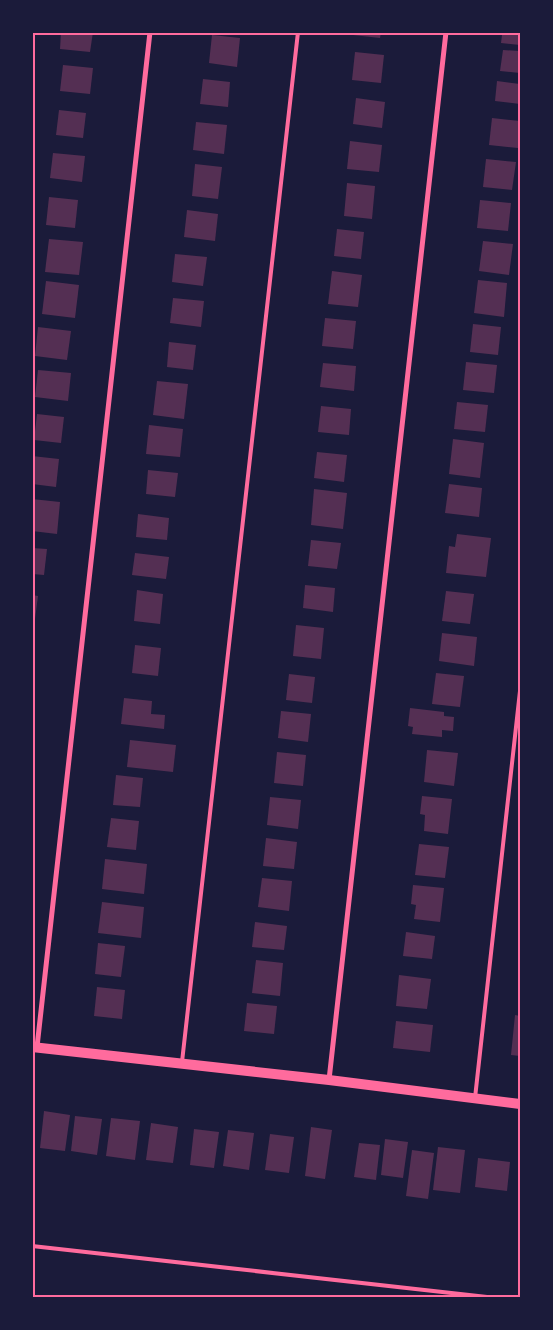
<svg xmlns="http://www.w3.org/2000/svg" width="553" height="1330" font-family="'Work Sans',sans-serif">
<rect width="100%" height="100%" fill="#1b1b3a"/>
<g fill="#542f53">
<polygon points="61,32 93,32 90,52 60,49"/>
<polygon points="353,32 381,32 380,38 353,35"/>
<polygon points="497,32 520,32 520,45 501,43 502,35 497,35"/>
<polygon points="212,35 240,38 237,67 209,63"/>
<polygon points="503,50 520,51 520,73 500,71"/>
<polygon points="355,52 384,55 381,83 352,80"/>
<polygon points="63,65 93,68 90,94 60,91"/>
<polygon points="203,79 230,82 228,107 200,104"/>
<polygon points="497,81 520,84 520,104 495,101"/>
<polygon points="356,98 385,102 382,128 353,124"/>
<polygon points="59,110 86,113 83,138 56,135"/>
<polygon points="492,118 520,121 518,148 489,145"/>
<polygon points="196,122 227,125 224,154 193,150"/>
<polygon points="350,141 382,145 379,172 347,169"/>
<polygon points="53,153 85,156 82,182 50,178"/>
<polygon points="486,159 516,162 512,190 483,187"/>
<polygon points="195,164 222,167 218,199 192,196"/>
<polygon points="347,183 375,186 372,219 344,216"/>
<polygon points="49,197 78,200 75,228 46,225"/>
<polygon points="480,200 511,203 508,231 477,228"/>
<polygon points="187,210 218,214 215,241 184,237"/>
<polygon points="337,229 364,232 361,259 334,256"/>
<polygon points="49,239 83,242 79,275 45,272"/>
<polygon points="483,241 513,244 509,275 479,271"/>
<polygon points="175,254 207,257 203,286 172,282"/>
<polygon points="332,271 362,275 358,307 328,304"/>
<polygon points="478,280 507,283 504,317 474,313"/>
<polygon points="46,281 79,285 75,318 42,314"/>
<polygon points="173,298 204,301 201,327 170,323"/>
<polygon points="325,318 356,321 353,349 322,346"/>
<polygon points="473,324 501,327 498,355 470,352"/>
<polygon points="38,327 71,331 67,360 35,356"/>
<polygon points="169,342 196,345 193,370 167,367"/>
<polygon points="466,362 497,365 494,393 463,390"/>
<polygon points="323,363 356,366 354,391 320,387"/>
<polygon points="38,370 71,373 68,401 35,397"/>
<polygon points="157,381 188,384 184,419 153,415"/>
<polygon points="457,402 488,405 485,432 454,429"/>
<polygon points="321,406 351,409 349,435 318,432"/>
<polygon points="37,414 64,417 61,443 34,440"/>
<polygon points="149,425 183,429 180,457 146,454"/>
<polygon points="453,439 484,443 480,478 449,474"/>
<polygon points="317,452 347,455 344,482 314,478"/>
<polygon points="32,456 59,459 56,487 32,484"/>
<polygon points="148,470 178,473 175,497 146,494"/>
<polygon points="449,484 482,488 479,517 445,513"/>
<polygon points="314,489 347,493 343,529 311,525"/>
<polygon points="32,499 60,502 57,534 32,531"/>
<polygon points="138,514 169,518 167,540 136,537"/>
<polygon points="457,534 491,538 486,577 446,573 449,546 455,547"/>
<polygon points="311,540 341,543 337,569 308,566"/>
<polygon points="32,548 47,549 44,575 32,574"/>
<polygon points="135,553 169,557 166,579 132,575"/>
<polygon points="305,585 335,588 333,612 303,608"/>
<polygon points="137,590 163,594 160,624 134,621"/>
<polygon points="446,591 474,594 470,624 442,621"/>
<polygon points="32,595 38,596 35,619 32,619"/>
<polygon points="296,625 324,628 321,659 293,656"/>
<polygon points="442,633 477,637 474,666 439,661"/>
<polygon points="135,645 161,648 158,676 132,673"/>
<polygon points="436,673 464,676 460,707 432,704"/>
<polygon points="289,674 315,677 312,703 286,700"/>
<polygon points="124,698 152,701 151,714 165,715 164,729 121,724"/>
<polygon points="410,708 444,712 444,716 454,717 453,731 442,730 442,737 412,734 413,727 408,726"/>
<polygon points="281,711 311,714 308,742 278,738"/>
<polygon points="130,740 176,745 173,772 127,767"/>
<polygon points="427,750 458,753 454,786 424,782"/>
<polygon points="277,752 306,755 303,786 274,783"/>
<polygon points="116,775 143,778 140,807 113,805"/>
<polygon points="422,796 452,799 448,834 424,831 425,815 420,814"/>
<polygon points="270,797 301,800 298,829 267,825"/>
<polygon points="111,818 139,821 136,850 107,847"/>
<polygon points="266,838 297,842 294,869 263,866"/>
<polygon points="419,844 449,847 445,878 415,875"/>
<polygon points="105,859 147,864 144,894 102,889"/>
<polygon points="262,878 292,881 289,911 258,907"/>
<polygon points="413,885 444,888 440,922 414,919 416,905 411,904"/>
<polygon points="102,902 144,907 141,938 98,933"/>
<polygon points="255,922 287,926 284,950 252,947"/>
<polygon points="406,932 435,936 432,959 403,956"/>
<polygon points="98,943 125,946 121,977 95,974"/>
<polygon points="256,960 283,963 280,996 252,993"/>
<polygon points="399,975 431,979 427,1009 396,1006"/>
<polygon points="97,987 125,990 122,1019 94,1016"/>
<polygon points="247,1003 277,1006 274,1034 244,1031"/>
<polygon points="515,1015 520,1016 520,1056 511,1055"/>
<polygon points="396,1021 433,1025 430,1052 393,1048"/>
<polygon points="44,1111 70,1115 65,1151 40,1148"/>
<polygon points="75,1116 102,1119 97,1155 71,1151"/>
<polygon points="111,1118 140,1121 135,1160 106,1156"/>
<polygon points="151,1123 178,1127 173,1163 146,1160"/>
<polygon points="311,1127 332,1130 325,1179 305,1176"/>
<polygon points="194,1129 219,1132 214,1168 190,1165"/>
<polygon points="228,1130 254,1133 249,1170 223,1166"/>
<polygon points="270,1134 294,1137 289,1173 265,1170"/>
<polygon points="385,1139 408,1142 403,1178 381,1175"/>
<polygon points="359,1143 380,1145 376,1180 354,1177"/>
<polygon points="438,1147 465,1150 460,1193 433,1190"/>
<polygon points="412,1150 434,1153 428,1199 406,1196"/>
<polygon points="478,1158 510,1162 507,1191 475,1187"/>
</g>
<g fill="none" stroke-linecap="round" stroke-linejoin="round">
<g stroke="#ff6b9d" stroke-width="4">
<polyline points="182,1062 298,32"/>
<polyline points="475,1098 520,691"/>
<polyline points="32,1246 496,1298"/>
</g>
<g stroke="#ff6b9d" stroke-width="5">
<polyline points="37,1047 150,32"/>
<polyline points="329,1080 446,32"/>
</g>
<polyline stroke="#ff6b9d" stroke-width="10" points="32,1047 329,1080 520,1104"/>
</g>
<rect width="553" height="1330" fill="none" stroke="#1b1b3a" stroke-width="68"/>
<rect x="34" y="34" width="485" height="1262" fill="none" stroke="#ff6b9d" stroke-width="2"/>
</svg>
